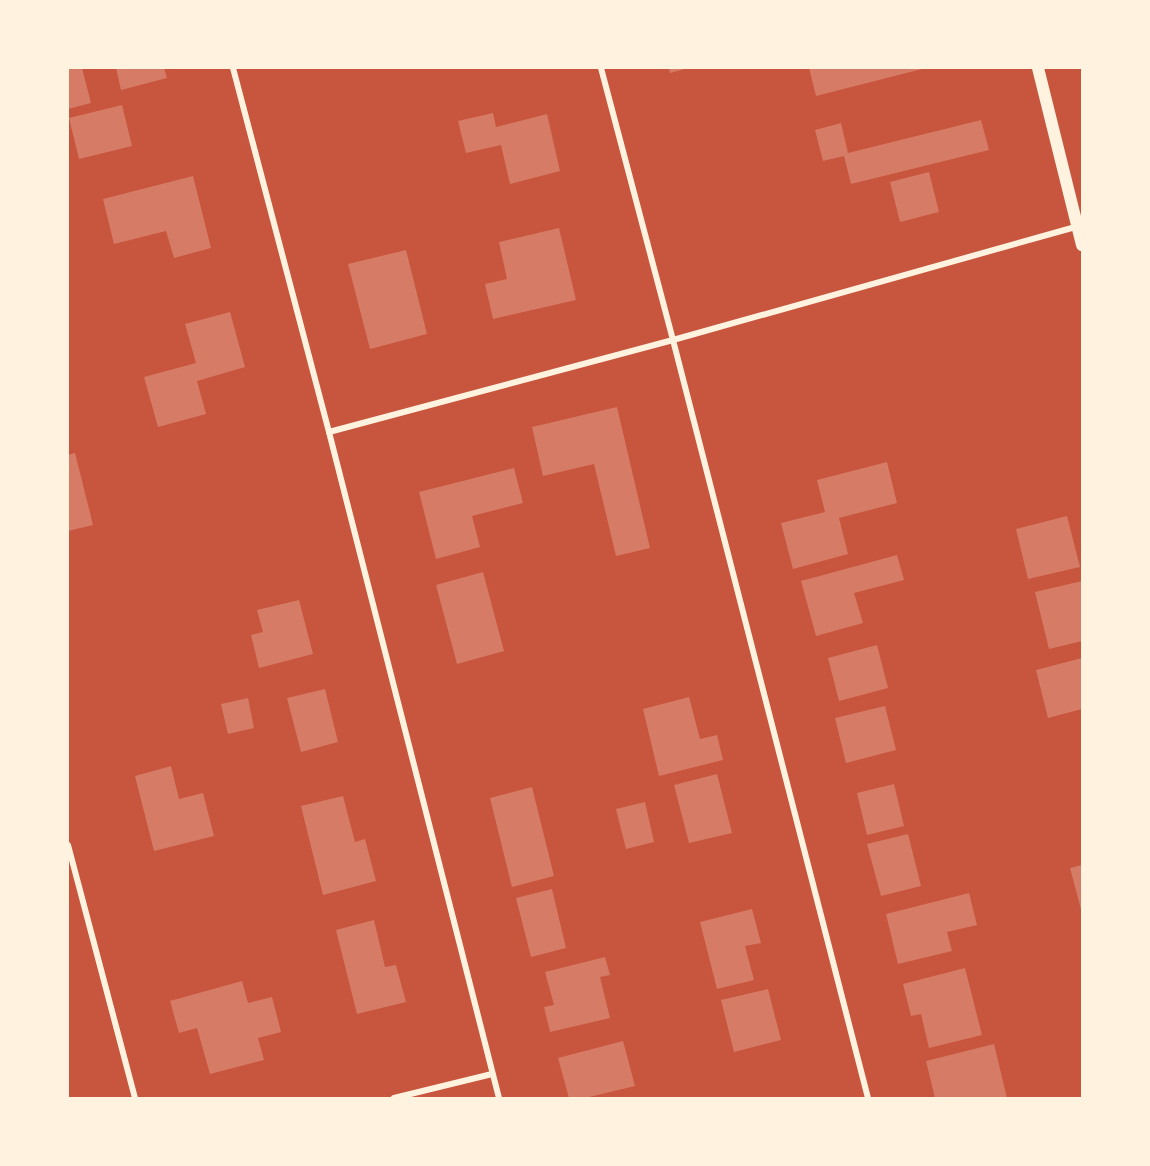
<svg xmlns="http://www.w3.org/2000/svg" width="1150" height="1166" font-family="'Roboto Serif',serif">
<rect width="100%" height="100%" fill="#c8553d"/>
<g fill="#d67c66">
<polygon points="68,68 82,68 91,103 68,109"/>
<polygon points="116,68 164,68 167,78 121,90"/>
<polygon points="669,68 688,68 670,73"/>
<polygon points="809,68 926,68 816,96"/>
<polygon points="122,105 132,146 79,159 69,118"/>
<polygon points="493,113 496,127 547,114 560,171 510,184 501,145 466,153 458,121"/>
<polygon points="981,120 989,150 851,184 844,156 823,161 815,130 841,123 848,153"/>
<polygon points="929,172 939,212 900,222 890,182"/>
<polygon points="193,176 211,248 174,258 166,231 114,244 103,199"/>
<polygon points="559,228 576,300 493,319 485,284 507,279 499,242"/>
<polygon points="406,250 427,334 370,349 348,264"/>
<polygon points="230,312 245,367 197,381 206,414 158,427 144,377 196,363 185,324"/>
<polygon points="617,407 650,548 616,556 594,464 543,476 532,427"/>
<polygon points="75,453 93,525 68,531 68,455"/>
<polygon points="887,462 897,503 839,518 848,554 793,569 781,523 825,512 817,480"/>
<polygon points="514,468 523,503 472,516 480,547 436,559 419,492"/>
<polygon points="1067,516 1080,567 1028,579 1016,529"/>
<polygon points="897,555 904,580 854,593 863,623 816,636 801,581"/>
<polygon points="483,572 504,651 457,664 436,585"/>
<polygon points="1082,581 1082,641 1049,649 1035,592"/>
<polygon points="299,600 313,654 259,668 251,635 263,632 257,610"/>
<polygon points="877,645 888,688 839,701 828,658"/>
<polygon points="1082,658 1082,709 1048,718 1036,670"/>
<polygon points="325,689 338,742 301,752 287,698"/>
<polygon points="689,697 700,739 717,735 723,760 659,776 643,709"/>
<polygon points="248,698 254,728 228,734 221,704"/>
<polygon points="885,706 896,750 846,763 835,718"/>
<polygon points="171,766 179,799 203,793 214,836 154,851 135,776"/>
<polygon points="717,774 732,833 689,843 674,785"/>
<polygon points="894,784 904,826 867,835 857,793"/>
<polygon points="532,787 554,876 512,887 490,798"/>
<polygon points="343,796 355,842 365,839 376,881 323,895 301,806"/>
<polygon points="645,802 654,842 626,849 616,809"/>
<polygon points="908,834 921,886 881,896 867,844"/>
<polygon points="1082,865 1082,913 1070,868"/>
<polygon points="552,889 566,948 531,957 516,898"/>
<polygon points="969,893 977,925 947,932 952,951 898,964 886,914"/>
<polygon points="752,909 761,943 745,946 754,980 717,989 700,922"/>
<polygon points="374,920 385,967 396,965 406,1002 357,1014 336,930"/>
<polygon points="605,957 610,975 600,977 610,1018 550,1032 544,1007 554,1005 545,972"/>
<polygon points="965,968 982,1035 929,1048 921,1014 911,1016 903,984"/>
<polygon points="242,981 248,1003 272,997 281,1032 258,1038 264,1060 210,1074 197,1028 179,1033 170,1001"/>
<polygon points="768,989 781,1040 734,1052 721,1000"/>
<polygon points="623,1041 635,1086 585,1098 569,1098 558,1058"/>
<polygon points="994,1044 1007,1098 935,1098 926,1061"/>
</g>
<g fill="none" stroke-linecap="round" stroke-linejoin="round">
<g stroke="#fff3e0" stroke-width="6">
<polyline points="233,68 329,432 499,1098"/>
<polyline points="601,68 673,340 868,1098"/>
<polyline points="329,432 673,340 1079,226"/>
<polyline points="68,845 135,1098"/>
<polyline points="394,1098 492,1074"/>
</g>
<polyline stroke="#fff3e0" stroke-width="12" points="1038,68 1082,245"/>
</g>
<rect width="1150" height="1166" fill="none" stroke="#fff3e0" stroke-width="138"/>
</svg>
